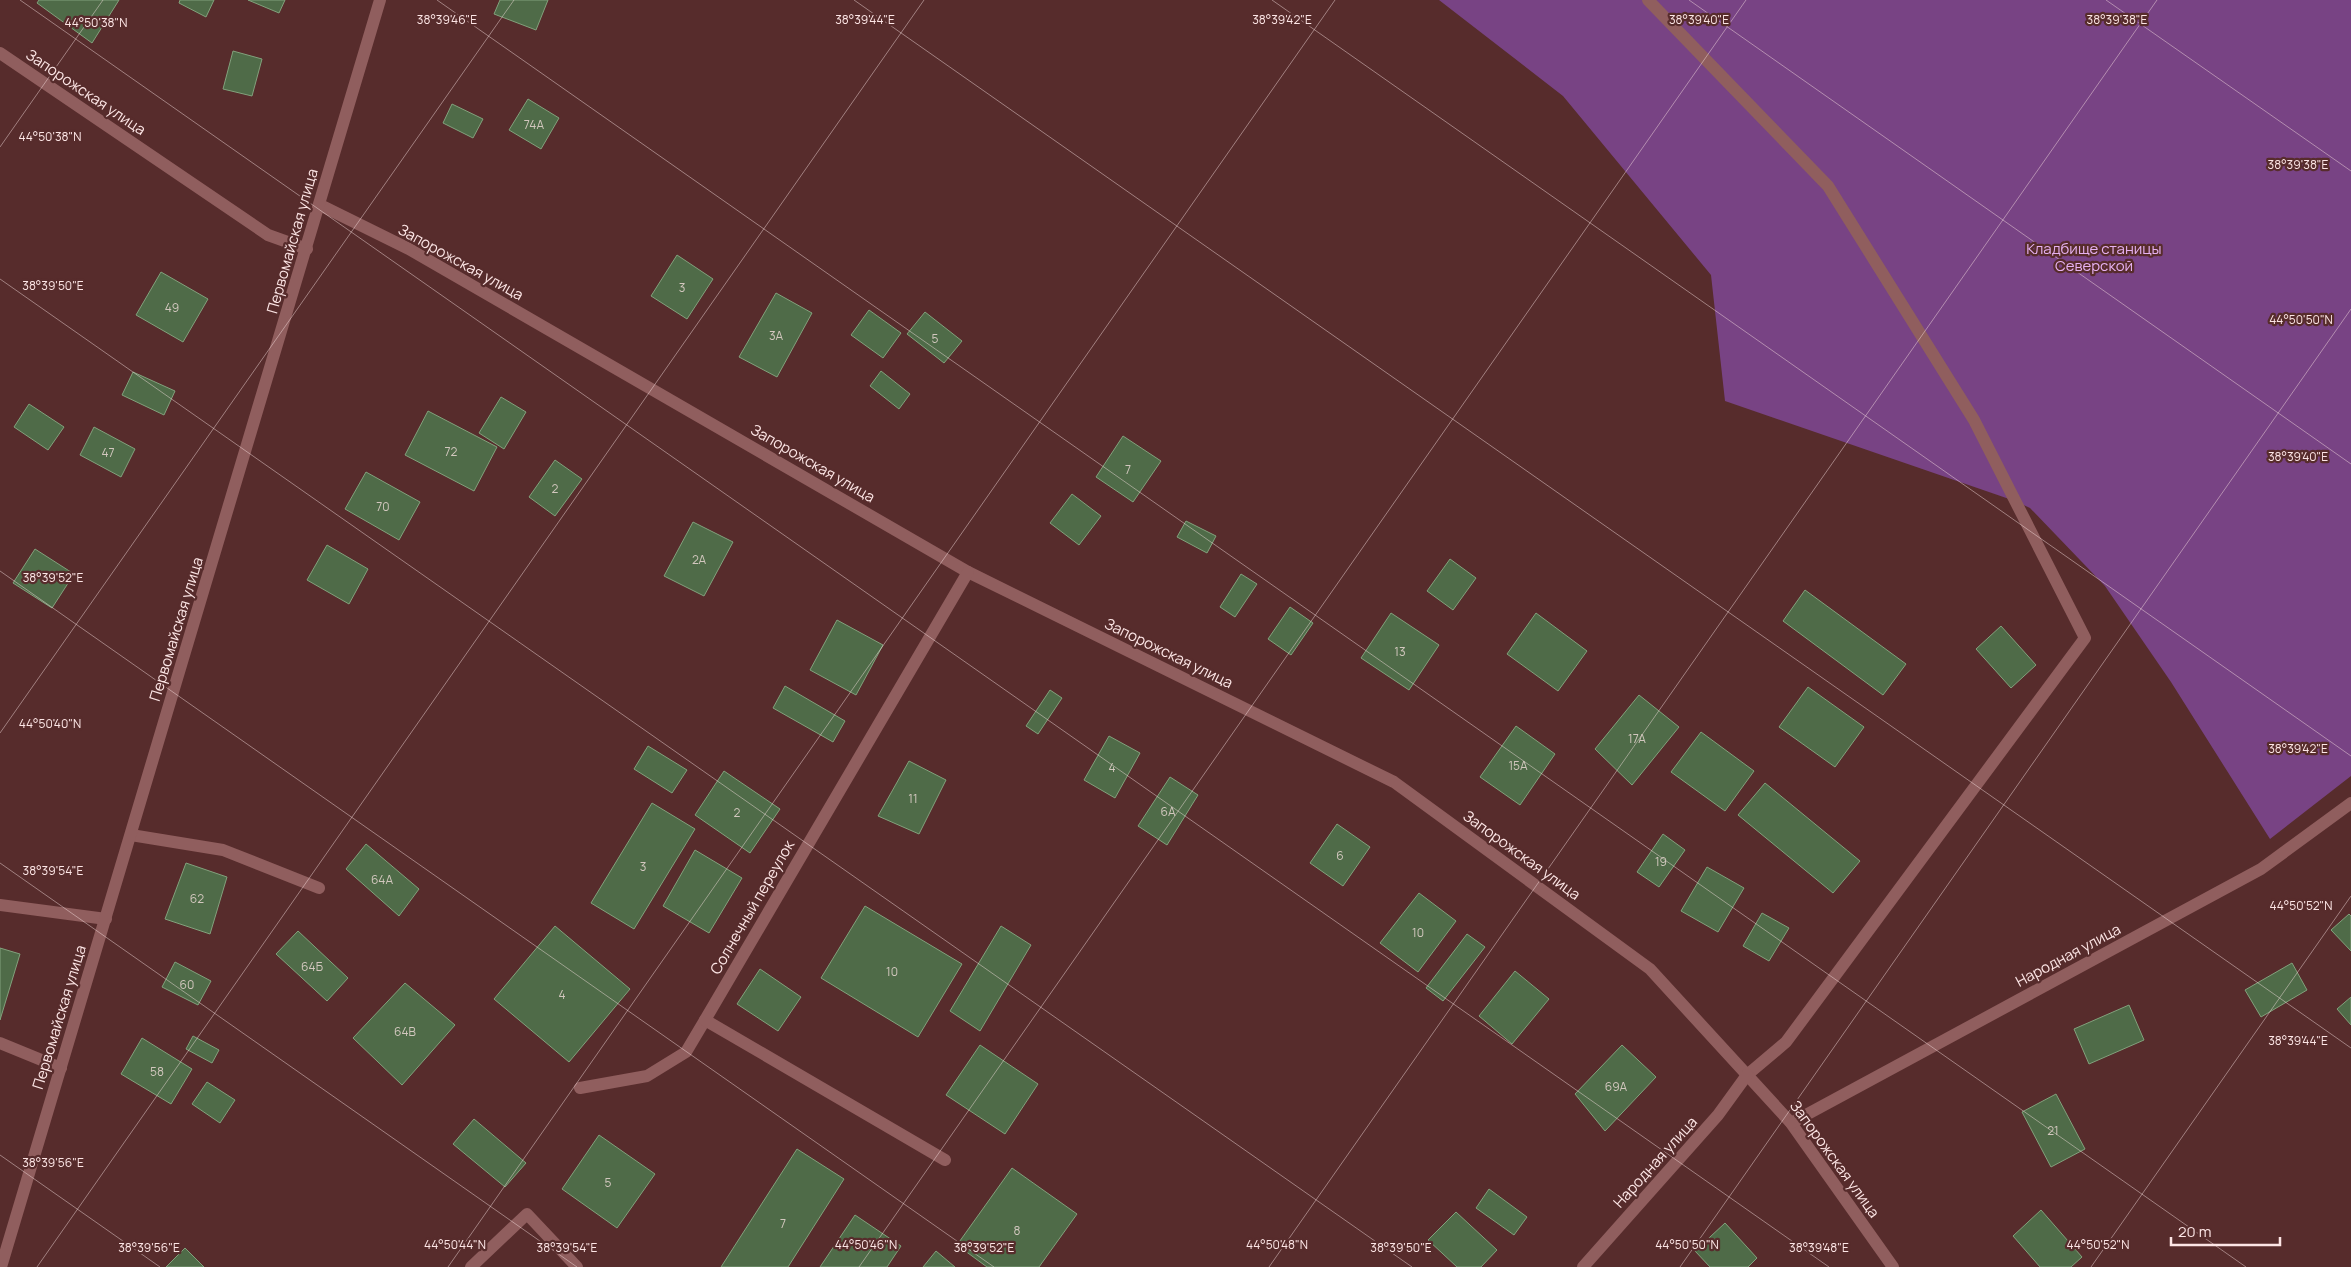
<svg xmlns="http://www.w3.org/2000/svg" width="2351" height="1267" font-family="Manrope,sans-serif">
<rect width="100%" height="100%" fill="#572c2c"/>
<polygon fill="#784384" points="1439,0 2351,0 2351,776 2270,839 2171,682 2105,586 2030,508 2015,501 1725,401 1711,275 1563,96"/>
<g fill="#4f6b48" stroke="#82a17c">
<polygon points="39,0 119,0 92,43 37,3"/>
<polygon points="180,0 214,0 206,17 179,3"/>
<polygon points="248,0 285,0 279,13"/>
<polygon points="500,0 548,0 536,30 494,14"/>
<polygon points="233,51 262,59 252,96 223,89"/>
<polygon points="528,99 559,118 541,149 509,130"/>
<polygon points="452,104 483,119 473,138 443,123"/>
<polygon points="677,255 713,279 687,319 651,296"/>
<polygon points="161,272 208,299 183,342 136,315"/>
<polygon points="776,293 812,313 777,377 739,357"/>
<polygon points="869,310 901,333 883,358 851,335"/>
<polygon points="925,312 962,341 944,363 907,334"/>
<polygon points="881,371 910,394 899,409 870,386"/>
<polygon points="133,372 175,391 164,415 122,395"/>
<polygon points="501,397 526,412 504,449 479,433"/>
<polygon points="29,404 64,427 48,450 14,427"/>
<polygon points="428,411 497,447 474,491 405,455"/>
<polygon points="94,427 135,449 121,477 80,455"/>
<polygon points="1123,436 1161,461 1133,502 1096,477"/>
<polygon points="555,460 582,479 555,516 529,497"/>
<polygon points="366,472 420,502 399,540 345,509"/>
<polygon points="1072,494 1101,516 1079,545 1050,523"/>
<polygon points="1186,521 1216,536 1207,553 1177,537"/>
<polygon points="693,522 733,542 704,596 664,576"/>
<polygon points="327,545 368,569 349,604 307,580"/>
<polygon points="35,549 74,574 52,608 13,583"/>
<polygon points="1450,559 1476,578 1453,610 1427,591"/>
<polygon points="1241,574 1257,584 1235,617 1220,607"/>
<polygon points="1805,590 1906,664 1883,695 1783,621"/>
<polygon points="1290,607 1313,623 1291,655 1268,639"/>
<polygon points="1391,613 1439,645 1409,690 1361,658"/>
<polygon points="1536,613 1587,651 1558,691 1507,654"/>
<polygon points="837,620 883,645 856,695 810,670"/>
<polygon points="2001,626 2036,665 2011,688 1976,649"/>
<polygon points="785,686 845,721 833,742 773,708"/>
<polygon points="1808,687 1864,727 1835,767 1779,727"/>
<polygon points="1050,690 1062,698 1038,734 1026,726"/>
<polygon points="1639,695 1679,727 1632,785 1595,749"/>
<polygon points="1516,726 1555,754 1520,805 1480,777"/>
<polygon points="1701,732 1754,771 1725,811 1671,772"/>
<polygon points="1109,736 1140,753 1115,798 1084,780"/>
<polygon points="648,746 687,770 672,793 634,769"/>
<polygon points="909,761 946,780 919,834 878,816"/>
<polygon points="724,771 780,809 750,853 695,815"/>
<polygon points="1170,777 1198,795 1167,845 1138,826"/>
<polygon points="1765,783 1860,861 1833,893 1738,815"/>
<polygon points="652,803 695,829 634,929 591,903"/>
<polygon points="1337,824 1370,847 1343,886 1310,863"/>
<polygon points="1663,834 1685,850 1659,887 1637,872"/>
<polygon points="366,844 419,889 399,916 346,869"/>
<polygon points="695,850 742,878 709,933 663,906"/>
<polygon points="186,863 227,877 210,934 165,919"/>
<polygon points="1707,867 1744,888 1718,932 1681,911"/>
<polygon points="1419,893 1456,921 1418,972 1380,943"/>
<polygon points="865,906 962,964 918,1037 821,978"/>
<polygon points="1762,913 1789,928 1769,961 1743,946"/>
<polygon points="2349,914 2351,916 2351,951 2331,930"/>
<polygon points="555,926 630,989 569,1062 494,999"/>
<polygon points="1001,926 1031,945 980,1031 950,1011"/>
<polygon points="298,931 348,978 327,1001 276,954"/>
<polygon points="1467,934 1485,947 1443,1001 1426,988"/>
<polygon points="0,948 20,954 0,1020"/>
<polygon points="175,962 211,981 198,1005 162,987"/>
<polygon points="2292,963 2307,990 2261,1017 2245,990"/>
<polygon points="760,969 801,997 778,1031 737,1004"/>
<polygon points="1515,971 1549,999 1512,1044 1479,1016"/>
<polygon points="405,983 455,1025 402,1085 353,1038"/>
<polygon points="2351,997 2351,1025 2337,1009"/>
<polygon points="2129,1005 2144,1040 2089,1064 2074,1029"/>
<polygon points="193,1036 219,1050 212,1063 186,1049"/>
<polygon points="142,1038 192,1069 171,1104 121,1074"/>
<polygon points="980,1045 1038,1084 1005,1134 946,1095"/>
<polygon points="1622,1045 1656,1077 1605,1131 1575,1094"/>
<polygon points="207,1082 235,1100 220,1123 192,1104"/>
<polygon points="2056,1094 2085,1149 2051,1167 2022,1112"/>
<polygon points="474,1119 526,1163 505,1187 453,1144"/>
<polygon points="599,1135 655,1174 617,1228 562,1189"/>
<polygon points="797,1149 844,1179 788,1267 721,1267"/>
<polygon points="1012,1168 1077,1214 1039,1267 987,1267 957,1245"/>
<polygon points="1489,1189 1527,1217 1514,1235 1476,1208"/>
<polygon points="2041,1210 2082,1257 2071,1267 2040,1267 2013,1236"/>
<polygon points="1456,1212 1497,1250 1481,1267 1457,1267 1428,1240"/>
<polygon points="855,1215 901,1246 887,1267 820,1267"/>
<polygon points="1725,1223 1757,1258 1748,1267 1710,1267 1695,1251"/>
<polygon points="185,1248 204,1267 166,1267"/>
<polygon points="936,1251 955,1267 923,1267"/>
</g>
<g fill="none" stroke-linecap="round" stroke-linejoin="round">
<g stroke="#905e5e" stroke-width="12">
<polyline points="1648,0 1828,186 1974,420 2085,638 1786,1042 1747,1075"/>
<polyline points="131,835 223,850 319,888"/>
<polyline points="0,905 106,919"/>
<polyline points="0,1043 61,1068"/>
<polyline points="580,1088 647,1076 686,1052 705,1020"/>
<polyline points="471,1267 527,1214 577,1267"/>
</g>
<g stroke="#905e5e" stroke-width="12">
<polyline points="0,53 268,235 307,249"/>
<polyline points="320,205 409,249 968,572 1394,782 1650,969 1791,1123 1893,1267"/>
<polyline points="1791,1123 2261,869 2351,803"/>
<polyline points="945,1160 705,1020 968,572"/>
<polyline points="1583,1267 1718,1115 1747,1075"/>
</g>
<polyline stroke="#905e5e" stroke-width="12" points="1,1267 380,0"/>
</g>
<path fill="none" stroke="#fde6e6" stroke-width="1" stroke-opacity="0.45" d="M20,0L1829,1267M437,0L2246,1267M854,0L2351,1048M1272,0L2351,756M1689,0L2351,464M2106,0L2351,171M0,147L103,0M0,279L1412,1267M0,571L994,1267M0,733L514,0M0,863L577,1267M0,1155L160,1267M37,1267L924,0M448,1267L1335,0M859,1267L1746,0M1269,1267L2157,0M1680,1267L2351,309M2091,1267L2351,896"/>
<g text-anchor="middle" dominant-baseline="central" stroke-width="4.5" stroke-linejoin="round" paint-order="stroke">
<g font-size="12" fill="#d2c7be">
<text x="534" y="124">74А</text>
<text x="682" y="287">3</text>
<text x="172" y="307">49</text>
<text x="776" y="335">3А</text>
<text x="935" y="338">5</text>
<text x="451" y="451">72</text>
<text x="108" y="452">47</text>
<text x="1128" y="469">7</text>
<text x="555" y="488">2</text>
<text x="383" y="506">70</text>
<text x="699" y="559">2А</text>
<text x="1400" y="651">13</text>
<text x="1637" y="738">17А</text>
<text x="1518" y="765">15А</text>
<text x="1112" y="767">4</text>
<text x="913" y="798">11</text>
<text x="1168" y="811">6А</text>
<text x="737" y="812">2</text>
<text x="1340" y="855">6</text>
<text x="1661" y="861">19</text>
<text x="643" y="866">3</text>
<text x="382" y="879">64А</text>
<text x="197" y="898">62</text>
<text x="1418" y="932">10</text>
<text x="312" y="966">64Б</text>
<text x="892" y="971">10</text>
<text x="187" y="984">60</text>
<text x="562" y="994">4</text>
<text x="405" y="1031">64В</text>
<text x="157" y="1071">58</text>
<text x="1616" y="1086">69А</text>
<text x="2053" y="1130">21</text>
<text x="608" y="1182">5</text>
<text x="783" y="1223">7</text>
<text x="1017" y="1230">8</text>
</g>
<g font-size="15" fill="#fde6e6" stroke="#572c2c">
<text transform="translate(86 92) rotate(34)">Запорожская улица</text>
<text transform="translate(292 241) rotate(-74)">Первомайская улица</text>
<text transform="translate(461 262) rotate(29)">Запорожская улица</text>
<text transform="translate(813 463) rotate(30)">Запорожская улица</text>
<text transform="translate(176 629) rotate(-73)">Первомайская улица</text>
<text transform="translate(1169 653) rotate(26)">Запорожская улица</text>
<text transform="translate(1522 855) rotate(36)">Запорожская улица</text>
<text transform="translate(752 907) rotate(-60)">Солнечный переулок</text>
<text transform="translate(2068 955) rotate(-28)">Народная улица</text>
<text transform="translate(59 1017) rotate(-73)">Первомайская улица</text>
<text transform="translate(1835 1159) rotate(54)">Запорожская улица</text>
<text transform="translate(1655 1162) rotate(-48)">Народная улица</text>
</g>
<g font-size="15" fill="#e6b1f2" stroke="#572c2c">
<text x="2094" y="248">Кладбище станицы<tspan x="2094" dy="17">Северской</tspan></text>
</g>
</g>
<g font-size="12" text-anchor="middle" fill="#fde6e6" stroke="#572c2c" stroke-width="4.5" stroke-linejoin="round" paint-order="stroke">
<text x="1699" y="24">38°39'40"E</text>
<text x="447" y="24">38°39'46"E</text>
<text x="865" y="24">38°39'44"E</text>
<text x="1282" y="24">38°39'42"E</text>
<text x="2117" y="24">38°39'38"E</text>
<text x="96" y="27">44°50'38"N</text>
<text x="50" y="141">44°50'38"N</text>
<text x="2298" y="169">38°39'38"E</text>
<text x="53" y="290">38°39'50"E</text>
<text x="2301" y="324">44°50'50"N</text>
<text x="2298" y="461">38°39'40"E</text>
<text x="53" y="582">38°39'52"E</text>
<text x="50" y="728">44°50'40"N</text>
<text x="2298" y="753">38°39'42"E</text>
<text x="53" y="875">38°39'54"E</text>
<text x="2301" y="910">44°50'52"N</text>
<text x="2298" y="1045">38°39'44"E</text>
<text x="53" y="1167">38°39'56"E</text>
<text x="455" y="1249">44°50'44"N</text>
<text x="866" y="1249">44°50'46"N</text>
<text x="1277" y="1249">44°50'48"N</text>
<text x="1687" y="1249">44°50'50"N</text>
<text x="2098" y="1249">44°50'52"N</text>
<text x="149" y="1252">38°39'56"E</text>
<text x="567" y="1252">38°39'54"E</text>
<text x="984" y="1252">38°39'52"E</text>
<text x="1401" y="1252">38°39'50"E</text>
<text x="1819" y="1252">38°39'48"E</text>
</g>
<path d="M2171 1237v8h109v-8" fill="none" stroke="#fde6e6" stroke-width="2.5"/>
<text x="2178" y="1237" font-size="15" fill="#fde6e6" stroke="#572c2c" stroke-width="4" paint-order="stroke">20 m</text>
</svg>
